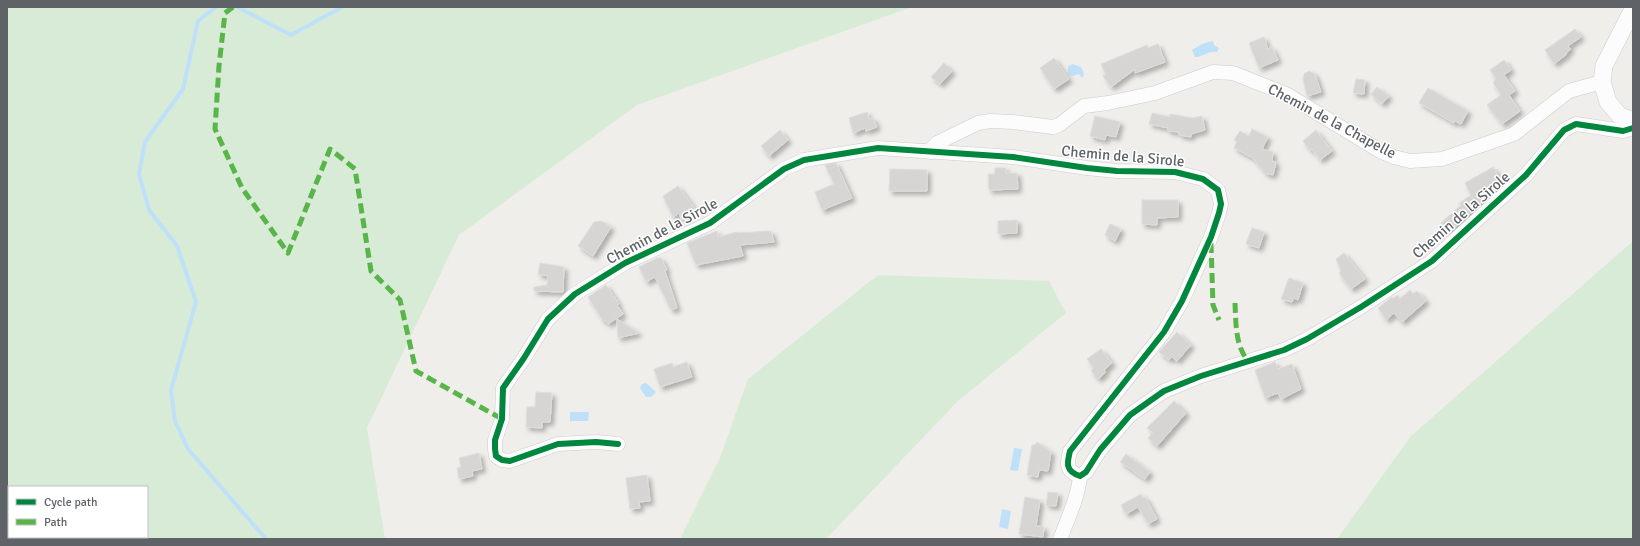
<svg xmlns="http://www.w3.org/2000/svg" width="1640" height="546" font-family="Signika,sans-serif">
<defs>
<filter id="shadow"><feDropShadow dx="3.5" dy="3.5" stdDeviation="2" flood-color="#0004"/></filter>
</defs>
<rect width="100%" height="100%" fill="#efeeea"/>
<g fill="#d8ebd6" fill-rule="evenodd">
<path d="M7,7H912L637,105L459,235L367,428L385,539H7ZM9,487H147V537H9Z"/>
<polygon points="1633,241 1633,539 1337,539 1411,436"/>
<polygon points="878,275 1049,281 1066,313 958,401 826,539 680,539 720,458 748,379"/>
</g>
<g fill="#bfe0f9">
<path d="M1213,41L1214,45L1219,48L1217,52C1210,50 1202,57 1195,57L1192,50L1202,44Z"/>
<polygon points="1073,64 1081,67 1084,73 1083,78 1081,77 1079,74 1072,76 1068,73 1068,66"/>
<polygon points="646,383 656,392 651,397 646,397 640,388 642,384"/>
<polygon points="570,412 589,412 588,421 570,421"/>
<polygon points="1014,448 1022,449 1018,471 1010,470"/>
<polygon points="1002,509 1011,511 1008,529 999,527"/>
</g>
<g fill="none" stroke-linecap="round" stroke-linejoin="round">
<g stroke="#bfe0f9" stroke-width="4">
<polyline points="216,7 198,21 183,89 145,142 139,174 149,210 177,246 196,302 171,390 175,421 188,449 266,539"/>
<polyline points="237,7 291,35 342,7"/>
</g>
</g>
<g fill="#d6d5d3" stroke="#deddd9" filter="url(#shadow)">
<polygon points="1575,29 1581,37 1568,46 1571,49 1566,53 1567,54 1554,64 1545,50"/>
<polygon points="1264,37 1268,49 1272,47 1278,60 1259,68 1249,43"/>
<polygon points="1158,44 1165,62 1135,73 1134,70 1111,87 1103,76 1106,75 1101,64 1147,45 1148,48"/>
<polygon points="1054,58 1069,79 1054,89 1040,68"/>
<polygon points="1504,60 1511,70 1504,75 1515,91 1509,95 1520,111 1502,124 1487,105 1501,95 1493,83 1496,79 1490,70"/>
<polygon points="944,63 952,71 940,84 931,77"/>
<polygon points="1309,71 1315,74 1321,92 1307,96 1303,79 1304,74"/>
<polygon points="1356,79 1365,80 1364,94 1353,93"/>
<polygon points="1377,87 1389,96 1382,104 1371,94"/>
<polygon points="1428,88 1468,111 1461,124 1455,121 1454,123 1419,103"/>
<polygon points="867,112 869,119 873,118 877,127 866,131 865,128 853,133 849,118"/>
<polygon points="1152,113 1170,117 1170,114 1192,118 1202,116 1205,130 1191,134 1191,137 1179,135 1179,132 1168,131 1168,128 1149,124"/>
<polygon points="1095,116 1120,122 1116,137 1106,135 1105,140 1090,136"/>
<polygon points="1252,129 1268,137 1262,149 1273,152 1272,161 1276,162 1273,175 1265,173 1253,158 1234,148 1237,141 1234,140 1240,131 1249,136"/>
<polygon points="780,130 788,140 769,156 761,146"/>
<polygon points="1316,130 1332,151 1320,160 1312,149 1310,150 1303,141"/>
<polygon points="836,163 852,198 822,210 815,192 834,184 825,165"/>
<polygon points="1493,167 1503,184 1449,233 1441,223 1462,204 1458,204 1471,195 1465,183"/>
<polygon points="995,168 1006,168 1006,173 1017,173 1018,189 989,190 988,174 995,174"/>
<polygon points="890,169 927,170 927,191 889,191"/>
<polygon points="678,186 696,210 681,219 679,213 673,217 663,196"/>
<polygon points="1142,200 1178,200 1178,217 1157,218 1157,225 1142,224"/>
<polygon points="1017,220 1017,233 998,234 998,221"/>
<polygon points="601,221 611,227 593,256 578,246 594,222"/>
<polygon points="1110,224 1121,229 1115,241 1105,235"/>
<polygon points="1252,228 1264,232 1259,248 1246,244"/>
<polygon points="717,231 718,237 737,232 737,233 771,231 774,242 740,245 743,256 696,265 687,243"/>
<polygon points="1344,253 1365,279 1351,289 1339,273 1341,271 1336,259"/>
<polygon points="657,258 661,258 667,270 665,271 677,308 671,310 655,277 646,282 639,267"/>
<polygon points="540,263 564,267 563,292 534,291 534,287 547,285 548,276 538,274"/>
<polygon points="1289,278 1303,283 1298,300 1294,298 1292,302 1281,299"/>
<polygon points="606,285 619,304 617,305 623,314 608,324 605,320 603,321 588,297"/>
<polygon points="1410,290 1413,294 1417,291 1426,301 1402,322 1394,313 1386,320 1378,308 1392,297 1393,299 1397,295 1400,299"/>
<polygon points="617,319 639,333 618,338"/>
<polygon points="1177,332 1191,345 1177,361 1172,357 1169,360 1159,352"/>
<polygon points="1101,349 1112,363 1104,370 1106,372 1098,379 1091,371 1094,368 1087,359"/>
<polygon points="687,362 692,377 660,387 654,369 672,363 673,367"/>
<polygon points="1275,362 1278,369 1292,364 1301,389 1281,399 1278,393 1265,398 1255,370"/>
<polygon points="536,392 552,393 550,422 542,422 542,428 526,427 527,407 535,407"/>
<polygon points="1174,401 1186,413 1157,446 1148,438 1153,433 1147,428"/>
<polygon points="1037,442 1051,452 1048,471 1039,470 1038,477 1027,475 1032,445 1035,445"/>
<polygon points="479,453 482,469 472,471 473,476 459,479 457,468 461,467 459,458"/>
<polygon points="1126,454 1150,472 1145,479 1120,462"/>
<polygon points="647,475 650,501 639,502 640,508 630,509 626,478"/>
<polygon points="1048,492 1058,493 1056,506 1046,505"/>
<polygon points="1141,494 1143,498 1145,497 1157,519 1148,524 1138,507 1126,514 1121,505"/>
<polygon points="1025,497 1040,500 1036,526 1044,527 1043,537 1019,534"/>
</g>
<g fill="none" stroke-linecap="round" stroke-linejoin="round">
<defs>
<g id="minor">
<polyline points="931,152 933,147 937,143 978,123 990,121 1013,122 1053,127 1059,125 1084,106 1108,103 1155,93 1213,72 1233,73 1286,94 1380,151 1394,157 1410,161 1442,159 1514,134 1569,91 1602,82"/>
<path d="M618,444L596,442L558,444L510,461L502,460L496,456L495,449V440L502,419L503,388L524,358L548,319L575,294L625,263L710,223L784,169L804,160L878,148L1013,157L1087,168L1117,171L1175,172L1203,179L1218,190L1221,204L1219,213L1211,237L1182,301L1164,332L1070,451C1067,463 1065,471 1080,476L1086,472L1100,450L1130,415L1164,391L1201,376L1284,350L1307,339L1361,307L1432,261L1526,175L1564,130L1576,124L1623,131L1633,128"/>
<path d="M1060,539C1067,521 1079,495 1080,476"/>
</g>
<polyline id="tertiary" points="1633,9 1604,66 1602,82 1608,102 1620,116 1633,121"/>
</defs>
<use href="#minor" stroke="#cbcccc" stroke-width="15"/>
<use href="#tertiary" stroke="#cbcccc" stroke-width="18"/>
<use href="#minor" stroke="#fdfcfc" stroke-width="14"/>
<use href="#tertiary" stroke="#fdfcfc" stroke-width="17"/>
<g stroke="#58b549" stroke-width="5" stroke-dasharray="10 5" stroke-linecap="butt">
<polyline points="233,7 225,13 219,66 215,129 242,188 288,253 330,149 355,169 371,271 400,300 416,371 502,419"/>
<polyline points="1211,243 1213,305 1219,320"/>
<path d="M1235,303C1236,323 1235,345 1248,361"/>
</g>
<defs>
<path id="cycleway" d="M618,444L596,442L558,444L510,461L502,460L496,456L495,449V440L502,419L503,388L524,358L548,319L575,294L625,263L710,223L784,169L804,160L878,148L1013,157L1087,168L1117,171L1175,172L1203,179L1218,190L1221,204L1219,213L1211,237L1182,301L1164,332L1070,451C1067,463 1065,471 1080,476L1086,472L1100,450L1130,415L1164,391L1201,376L1284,350L1307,339L1361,307L1432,261L1526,175L1564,130L1576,124L1623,131L1633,128"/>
</defs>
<use href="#cycleway" stroke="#fff" stroke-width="8"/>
<use href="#cycleway" stroke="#00873e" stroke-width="6"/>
</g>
<g text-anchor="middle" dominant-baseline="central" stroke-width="3" stroke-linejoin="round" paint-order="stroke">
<g font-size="15" fill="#5f6368" stroke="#fff">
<text transform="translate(1332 121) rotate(28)">Chemin de la Chapelle</text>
<text transform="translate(1123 156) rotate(5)">Chemin de la Sirole</text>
<text transform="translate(1461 215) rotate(-41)">Chemin de la Sirole</text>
<text transform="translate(662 231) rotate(-28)">Chemin de la Sirole</text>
</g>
</g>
<rect width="1640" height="546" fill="none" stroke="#5f6368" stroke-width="16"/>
<rect x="8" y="486" width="140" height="52" fill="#ffffff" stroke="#bfc1c3"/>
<rect x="16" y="499" width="20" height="6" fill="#00873e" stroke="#bfc1c3"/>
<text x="44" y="506" font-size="12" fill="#5f6368">Cycle path</text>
<rect x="16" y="519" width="20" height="6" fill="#58b549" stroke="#bfc1c3"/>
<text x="44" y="526" font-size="12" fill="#5f6368">Path</text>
</svg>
